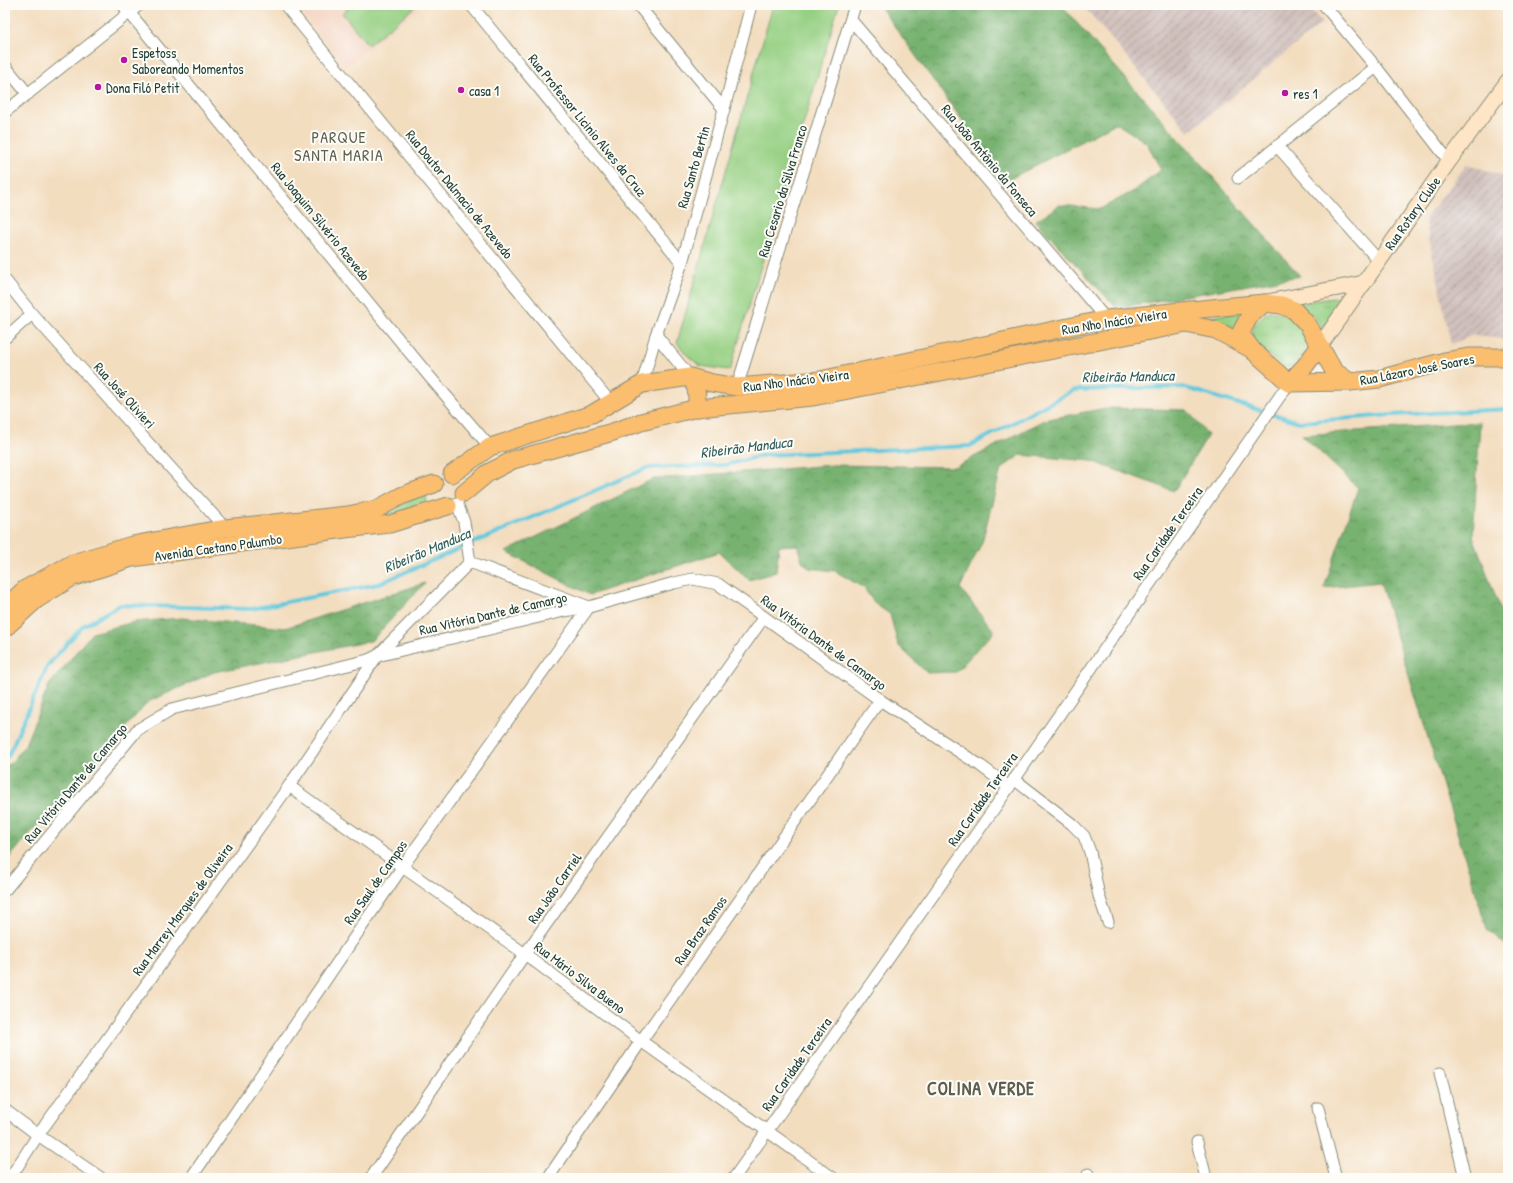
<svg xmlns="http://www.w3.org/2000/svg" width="1513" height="1183" font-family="'Patrick Hand',sans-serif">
<defs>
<pattern id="industrial-furrows" width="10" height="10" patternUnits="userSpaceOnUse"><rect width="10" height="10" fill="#d0c0bc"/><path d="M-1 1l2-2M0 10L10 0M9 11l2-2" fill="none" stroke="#a89d9a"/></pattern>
<pattern id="grass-tufts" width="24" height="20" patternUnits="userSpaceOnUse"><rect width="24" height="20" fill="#96d083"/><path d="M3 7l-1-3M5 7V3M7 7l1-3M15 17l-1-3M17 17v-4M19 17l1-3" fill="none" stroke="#7aaa6c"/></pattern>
<pattern id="forest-crowns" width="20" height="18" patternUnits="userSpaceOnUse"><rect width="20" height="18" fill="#78b271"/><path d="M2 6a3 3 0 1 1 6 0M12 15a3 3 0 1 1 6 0" fill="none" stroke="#62925e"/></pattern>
</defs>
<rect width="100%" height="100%" fill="#fdfcf7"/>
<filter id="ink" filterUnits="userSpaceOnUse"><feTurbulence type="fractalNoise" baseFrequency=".025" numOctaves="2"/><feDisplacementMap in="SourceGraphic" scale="8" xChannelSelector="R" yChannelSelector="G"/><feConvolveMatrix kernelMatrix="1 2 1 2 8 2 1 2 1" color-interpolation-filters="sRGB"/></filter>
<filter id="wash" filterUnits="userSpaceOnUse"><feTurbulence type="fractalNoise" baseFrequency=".012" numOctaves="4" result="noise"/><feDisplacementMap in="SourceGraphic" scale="16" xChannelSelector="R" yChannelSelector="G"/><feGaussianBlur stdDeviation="0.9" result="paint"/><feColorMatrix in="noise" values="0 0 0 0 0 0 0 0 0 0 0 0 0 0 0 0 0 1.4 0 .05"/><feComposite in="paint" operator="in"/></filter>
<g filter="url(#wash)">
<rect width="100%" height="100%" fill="#f3ddbf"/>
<polygon fill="#f4d3c1" points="296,5 422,5 345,67"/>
<g fill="url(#industrial-furrows)">
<polygon points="1083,5 1307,5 1322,23 1189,132"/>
<polygon points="1467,164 1508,177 1508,340 1474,335 1451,344 1425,219"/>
</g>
<g fill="url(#grass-tufts)" stroke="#5a865c">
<path d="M1346,296L1321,331C1319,316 1305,310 1292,304Z"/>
<polygon points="1244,311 1236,322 1235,331 1205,318"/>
<path d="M1268,311C1294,314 1297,322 1308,343L1303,356L1291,367H1284L1254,344C1250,323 1254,324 1268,311Z"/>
<polygon points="425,491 427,502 430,506 375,519 386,515"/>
</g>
<g fill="url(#forest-crowns)" stroke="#4c7852">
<polygon points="879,5 1061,5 1300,276 1122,307 1114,305 1035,221 1060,205 1100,209 1134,191 1161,170 1147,143 1116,123 1006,181"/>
<polygon points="1106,408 1187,410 1208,435 1174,491 1091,461 1020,455 1001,469 982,542 960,588 994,631 956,672 927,673 898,645 890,614 875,604 864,588 835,571 809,568 802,561 798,545 779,546 776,572 749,580 719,552 590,595 506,552 653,479 832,465 955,467 1044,420"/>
<polygon points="1480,422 1473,536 1508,630 1508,947 1487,929 1380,582 1324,588 1358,488 1302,435"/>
<polygon points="425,583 371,641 214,672 148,702 25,839 5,863 5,766 11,763 25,745 49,685 92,633 134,622 182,618 285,628"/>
</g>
<g fill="#96d083" stroke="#5a865c">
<polygon points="353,5 417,5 368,45 342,13"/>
<polygon points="773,5 839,5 730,370 700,366 687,355 677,343"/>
</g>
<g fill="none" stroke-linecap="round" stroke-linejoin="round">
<polyline stroke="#61c8dd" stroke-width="4" points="5,758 8,756 48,665 83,626 120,605 251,609 378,584 647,468 725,465 765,455 970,446 1074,390 1183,387 1299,422 1392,415 1508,409"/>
</g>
</g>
<g filter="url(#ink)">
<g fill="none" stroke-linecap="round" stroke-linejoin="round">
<defs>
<g id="minor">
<polyline points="123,5 429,376 490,447"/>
<polyline points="285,5 611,403"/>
<polyline points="471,5 682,263"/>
<polyline points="638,5 724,109"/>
<polyline points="1324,5 1376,67 1449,161"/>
<polyline points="851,20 1106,319"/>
<polyline points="5,66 28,94"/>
<polyline points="5,112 139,5"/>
<polyline points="1277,146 1379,261"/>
<polyline points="1238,178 1376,67"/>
<polyline points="5,280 32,314 225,528"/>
<polyline points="656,335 690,377"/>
<polyline points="5,338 32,314"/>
<polyline points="642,384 656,335 682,263 724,109 751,5"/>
<polyline points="737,387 855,5"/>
<polyline points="457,503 464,522 470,562"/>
<polyline points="1014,779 1072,824 1084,836 1090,852 1099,896 1108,922"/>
<polyline points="289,786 525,954 641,1041 833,1178"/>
<polyline points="5,890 137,730 172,709 368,660 377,656 564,611 589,607 674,583 693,579 718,584 880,700 981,766 1009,787"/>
<polyline points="1440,1073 1465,1178"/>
<polyline points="1318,1108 1336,1178"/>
<polyline points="5,1110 38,1135 101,1178"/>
<polyline points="1197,1142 1206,1178"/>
<polyline points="1088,1174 1089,1178"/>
<polyline points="10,1178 38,1135 289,786 377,656 470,562"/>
<polyline points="191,1178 403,866 589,607 470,562"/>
<polyline points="371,1178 525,954 764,617"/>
<polyline points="548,1178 641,1041 880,700"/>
<polyline points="734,1178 998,803 1289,383"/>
</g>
<g id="secondary">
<polyline points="1267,302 1364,283"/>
<polyline points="1319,347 1449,161 1508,81"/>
</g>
<g id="primary">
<polyline points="1251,348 1240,334 1249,317 1264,303"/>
<path d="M690,377C698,387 697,397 697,408"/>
<polyline points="1289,383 1305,366 1319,347"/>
<polyline points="452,474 490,447 592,414 642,384 690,377 712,383 737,387 820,380 1106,319 1181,311 1264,303 1281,305 1294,310 1308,325 1334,371 1350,382"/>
<polyline points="464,493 488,473 513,460 613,432 641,422 697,408 813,397 1186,324 1216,330 1251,349 1289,383 1350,382 1379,379 1445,361 1470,357 1508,357"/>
<polyline points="5,608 25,589 73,563 132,545 225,528 348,515 377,509 401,496 434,484"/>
<polyline points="5,628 36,600 71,578 132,558 345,529 390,524 448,506"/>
</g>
</defs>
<use href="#minor" stroke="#898d7a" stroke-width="13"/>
<use href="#secondary" stroke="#898d7a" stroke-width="17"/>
<use href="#primary" stroke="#898d7a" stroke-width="19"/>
<use href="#minor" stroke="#fff" stroke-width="11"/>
<use href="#secondary" stroke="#fde5c5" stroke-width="15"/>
<use href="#primary" stroke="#fbbd6e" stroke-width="17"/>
</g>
</g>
<g fill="#b5179e" stroke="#fdfcf7" stroke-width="1.5">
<circle cx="124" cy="60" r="4"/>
<circle cx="98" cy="87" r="4"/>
<circle cx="461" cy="90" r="4"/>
<circle cx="1285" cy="93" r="4"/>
</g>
<g text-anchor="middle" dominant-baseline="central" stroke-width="4" stroke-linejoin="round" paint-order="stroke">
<g font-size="14" fill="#1f3d34" stroke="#fdfcf7" text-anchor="start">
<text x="132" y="52">Espetoss<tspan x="132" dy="16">Saboreando Momentos</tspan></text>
<text x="106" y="87">Dona Filó Petit</text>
<text x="469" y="90">casa 1</text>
<text x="1293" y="93">res 1</text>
</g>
<g font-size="14" fill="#1f3d34" stroke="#fdfcf7">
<text transform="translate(588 125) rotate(51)">Rua Professor Licinio Alves da Cruz</text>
<text transform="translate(990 160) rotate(50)">Rua João Antônio da Fonseca</text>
<text transform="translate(693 167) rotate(-74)">Rua Santo Bertin</text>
<text transform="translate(782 191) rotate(-73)">Rua Cesario da Silva Franco</text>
<text transform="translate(460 194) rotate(51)">Rua Doutor Dalmacio de Azevedo</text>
<text transform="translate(1412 213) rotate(-55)">Rua Rotary Clube</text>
<text transform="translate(321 221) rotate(51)">Rua Joaquim Silvério Azevedo</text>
<text transform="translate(1114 321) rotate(-9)">Rua Nho Inácio Vieira</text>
<text transform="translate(1417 369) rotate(-11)">Rua Lázaro José Soares</text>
<text transform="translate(796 380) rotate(-7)">Rua Nho Inácio Vieira</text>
<text transform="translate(125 395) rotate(48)">Rua José Olivieri</text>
<text transform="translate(1167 533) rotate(-55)">Rua Caridade Terceira</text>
<text transform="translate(218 547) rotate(-8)">Avenida Caetano Palumbo</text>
<text transform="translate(493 613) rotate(-13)">Rua Vitória Dante de Camargo</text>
<text transform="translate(824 642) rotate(36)">Rua Vitória Dante de Camargo</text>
<text transform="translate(75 783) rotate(-50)">Rua Vitória Dante de Camargo</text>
<text transform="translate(982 799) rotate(-55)">Rua Caridade Terceira</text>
<text transform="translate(375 882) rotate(-55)">Rua Saul de Campos</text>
<text transform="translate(554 888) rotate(-55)">Rua João Carriel</text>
<text transform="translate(182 909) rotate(-54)">Rua Marrey Marques de Oliveira</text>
<text transform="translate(700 930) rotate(-55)">Rua Braz Ramos</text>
<text transform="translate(580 977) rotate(37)">Rua Mário Silva Bueno</text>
<text transform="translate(796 1064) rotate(-55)">Rua Caridade Terceira</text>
</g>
<g font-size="15" font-style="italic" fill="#30605e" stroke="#fdfcf7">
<text transform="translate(1128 376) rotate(-1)">Ribeirão Manduca</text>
<text transform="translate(746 447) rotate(-7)">Ribeirão Manduca</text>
<text transform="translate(427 550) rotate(-23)">Ribeirão Manduca</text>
</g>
<g font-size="16" letter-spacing="1" fill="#5e5e4e" stroke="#fdfcf7">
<text x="339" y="137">PARQUE<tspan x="339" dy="18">SANTA MARIA</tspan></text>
</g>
<g font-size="18" font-weight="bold" letter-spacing="1" fill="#5e5e4e" stroke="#fdfcf7">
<text x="981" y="1088">COLINA VERDE</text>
</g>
</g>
<rect width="1513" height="1183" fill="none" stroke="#fdfcf7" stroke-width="20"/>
</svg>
